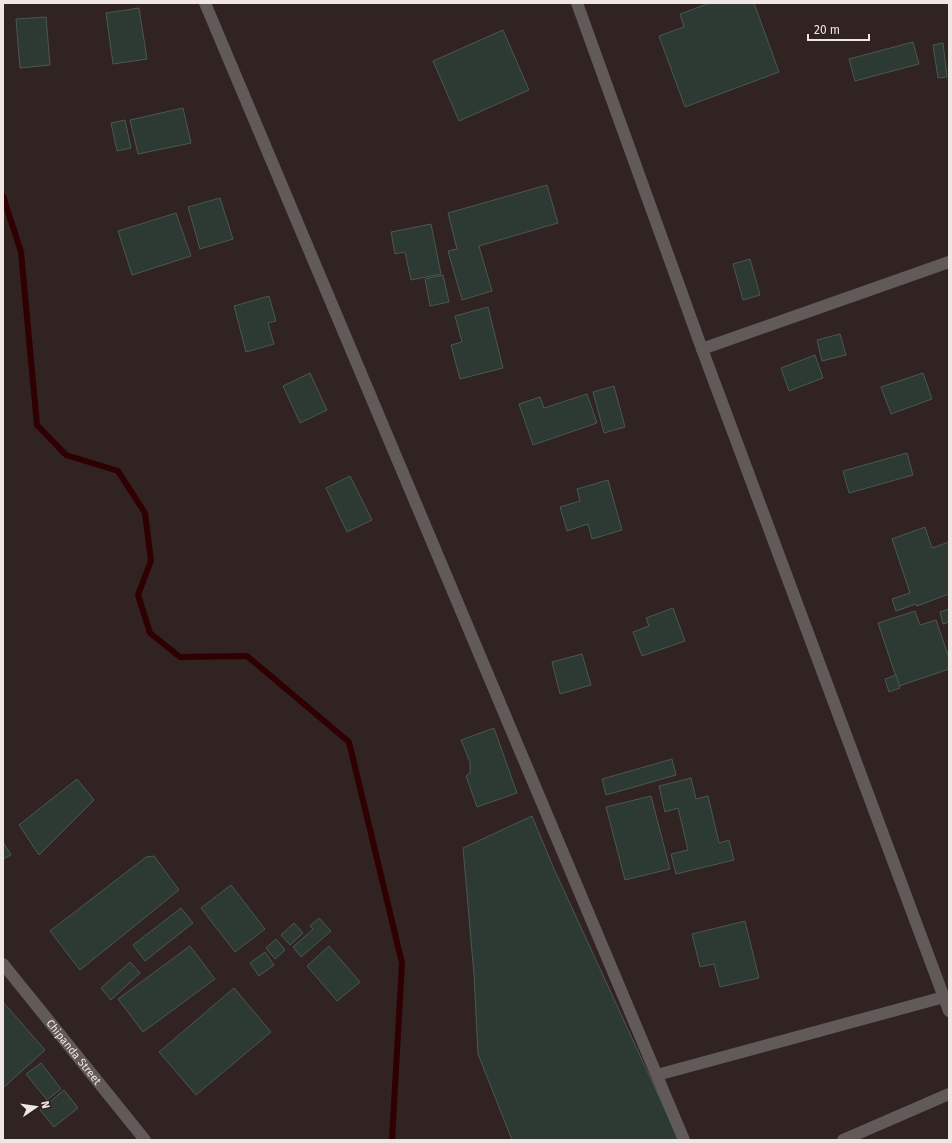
<svg xmlns="http://www.w3.org/2000/svg" width="952" height="1143" font-family="'Fira Sans',sans-serif">
<rect width="100%" height="100%" fill="#302322"/>
<g fill="none" stroke-linecap="round" stroke-linejoin="round">
<polyline stroke="#2e0002" stroke-width="6" points="3,196 21,252 37,425 66,455 118,471 145,513 151,561 138,595 150,633 180,657 247,656 349,742 402,963 392,1140"/>
</g>
<g fill="#2d3a33" stroke="#4a5850">
<polygon points="710,3 754,3 779,72 685,107 659,36 684,27 680,14"/>
<polygon points="139,8 147,59 113,64 106,13"/>
<polygon points="46,17 50,65 20,68 16,19"/>
<polygon points="503,30 529,90 459,121 433,61"/>
<polygon points="913,42 919,64 855,81 849,59"/>
<polygon points="943,43 947,77 938,78 933,45"/>
<polygon points="183,108 191,143 138,154 130,120"/>
<polygon points="125,120 131,148 117,151 111,123"/>
<polygon points="547,185 558,223 479,246 492,291 462,300 448,251 457,249 448,213"/>
<polygon points="220,198 233,239 200,249 188,207"/>
<polygon points="176,213 191,256 132,275 118,231"/>
<polygon points="431,224 441,274 411,280 405,252 395,254 391,232"/>
<polygon points="750,259 760,295 743,300 733,264"/>
<polygon points="443,275 449,302 430,306 425,279"/>
<polygon points="269,296 276,321 268,323 274,344 246,352 234,306"/>
<polygon points="488,307 503,368 460,379 451,345 462,342 455,316"/>
<polygon points="840,334 846,355 822,361 817,340"/>
<polygon points="815,355 823,378 789,391 781,368"/>
<polygon points="310,373 327,410 300,423 283,386"/>
<polygon points="923,373 932,399 891,414 881,387"/>
<polygon points="614,386 625,427 604,433 593,392"/>
<polygon points="587,394 597,423 533,445 519,404 540,397 544,408"/>
<polygon points="907,453 913,475 849,493 843,471"/>
<polygon points="350,476 372,520 347,532 326,488"/>
<polygon points="608,480 622,530 592,539 588,524 567,531 560,507 580,501 577,489"/>
<polygon points="925,527 932,548 949,542 949,594 917,606 916,604 896,611 892,599 910,593 892,539"/>
<polygon points="673,608 685,641 642,656 633,632 649,626 646,618"/>
<polygon points="949,609 949,622 943,624 940,612"/>
<polygon points="915,611 920,625 936,620 949,658 949,669 899,686 878,623"/>
<polygon points="582,654 591,685 560,694 552,662"/>
<polygon points="896,675 900,688 889,692 885,679"/>
<polygon points="494,728 517,793 477,807 466,776 470,773 470,762 461,740"/>
<polygon points="672,759 676,775 606,795 602,779"/>
<polygon points="691,778 696,799 708,796 719,843 729,840 734,860 676,874 671,854 688,850 678,808 665,812 659,786"/>
<polygon points="77,779 94,800 39,855 19,825"/>
<polygon points="651,796 670,869 625,880 606,807"/>
<polygon points="532,816 554,869 679,1140 512,1140 478,1054 474,975 463,848"/>
<polygon points="3,842 11,855 3,859"/>
<polygon points="154,856 179,890 80,970 50,931 146,857"/>
<polygon points="231,885 265,929 235,952 201,908"/>
<polygon points="181,908 193,923 145,961 133,945"/>
<polygon points="319,918 331,931 301,957 293,947 313,929 310,926"/>
<polygon points="745,921 759,978 720,987 714,964 700,967 692,934"/>
<polygon points="294,923 303,933 290,945 281,935"/>
<polygon points="276,939 285,950 275,959 266,948"/>
<polygon points="190,946 215,979 143,1032 118,999"/>
<polygon points="329,946 360,982 337,1001 307,966"/>
<polygon points="265,952 274,965 259,976 250,963"/>
<polygon points="130,962 140,973 111,1000 101,988"/>
<polygon points="234,988 271,1032 196,1095 159,1052"/>
<polygon points="3,1002 45,1050 3,1088"/>
<polygon points="41,1063 61,1089 47,1100 26,1074"/>
<polygon points="64,1090 78,1108 54,1127 40,1110"/>
</g>
<g fill="none" stroke-linecap="round" stroke-linejoin="round">
<g stroke="#615a59" stroke-width="12">
<polyline points="205,3 684,1140"/>
<polyline points="577,3 702,349 949,1011"/>
<polyline points="702,349 949,262"/>
<path id="s1" d="M3,964L145,1140"/>
<polyline points="657,1075 944,997"/>
<polyline points="843,1140 949,1094"/>
</g>
</g>
<g text-anchor="middle" dominant-baseline="central" stroke-width="4" stroke-linejoin="round" paint-order="stroke">
<g font-size="11" fill="#f0e7e5" stroke="#302322">
<text stroke="none"><textPath href="#s1" startOffset="113">Chipanda Street</textPath></text>
</g>
</g>
<rect width="952" height="1143" fill="none" stroke="#f0e7e5" stroke-width="8"/>
<g transform="translate(36 1107) rotate(77)" stroke="#302322" stroke-width="3" paint-order="stroke">
<path d="M0-3L7 15L0 10L-7 15Z" fill="#f0e7e5"/>
<text y="-6" font-size="11" font-weight="bold" text-anchor="middle" fill="#f0e7e5">N</text>
</g>
<path d="M808 34v6h61v-6" fill="none" stroke="#f0e7e5" stroke-width="2"/>
<text x="814" y="34" font-size="12" fill="#f0e7e5" stroke="#302322" stroke-width="3" paint-order="stroke">20 m</text>
</svg>
